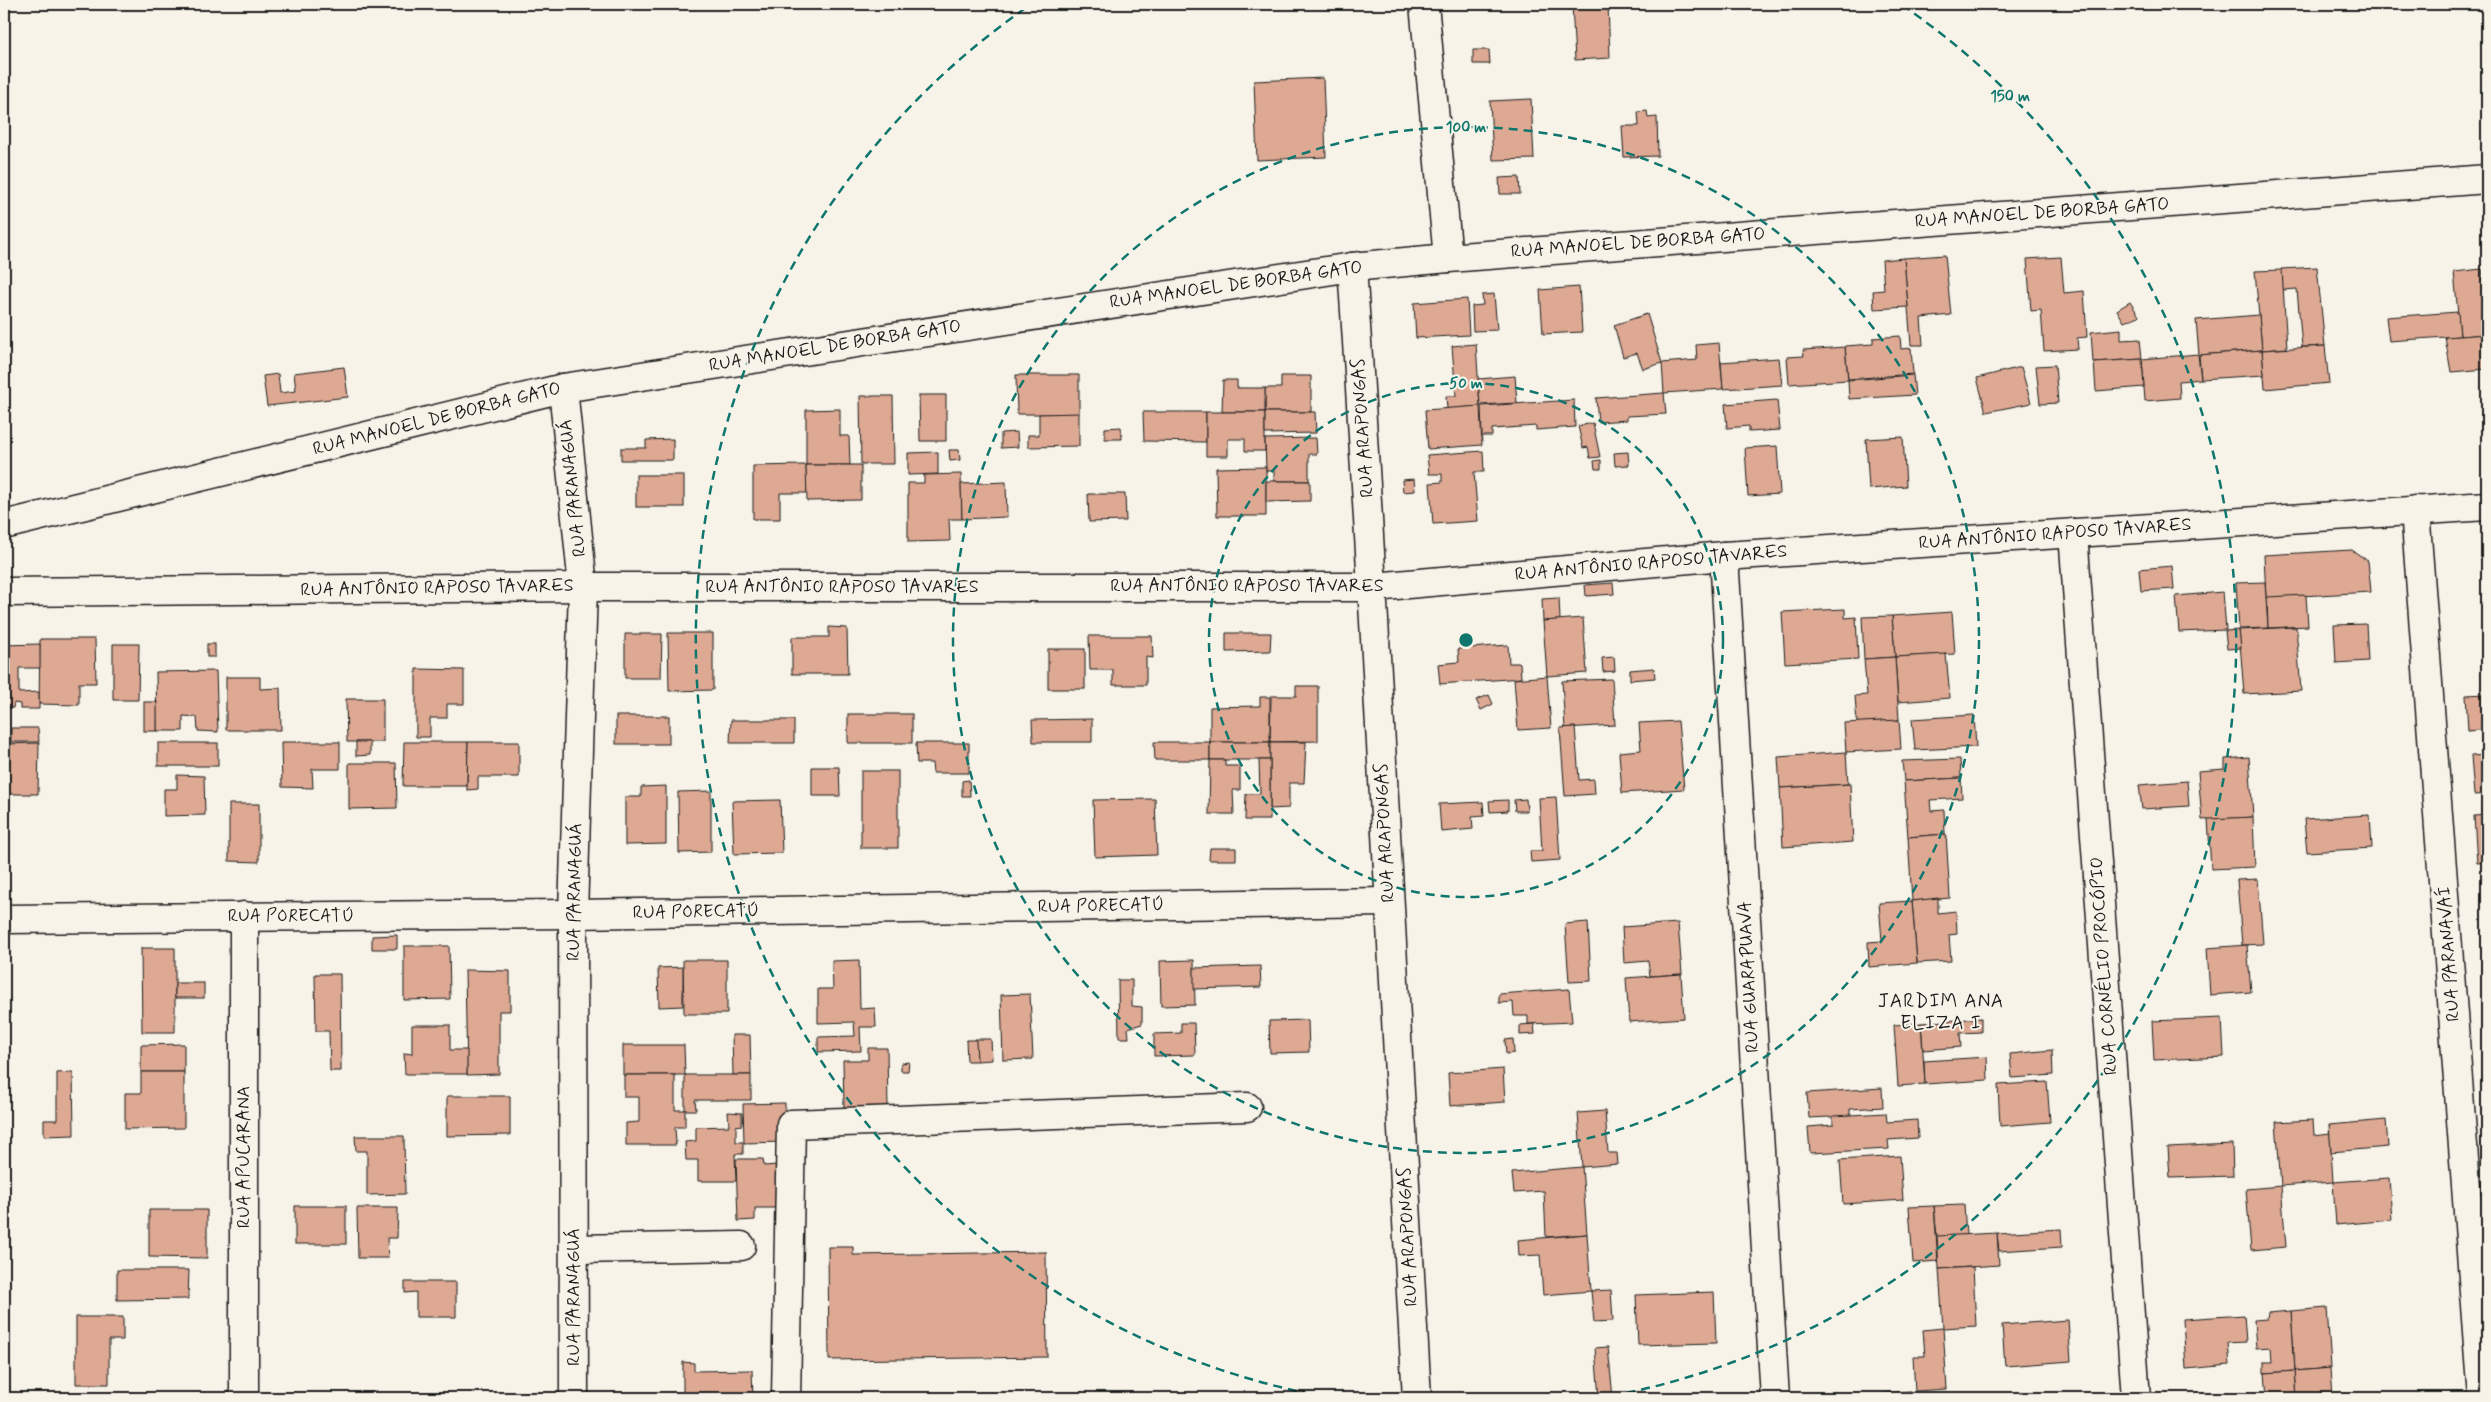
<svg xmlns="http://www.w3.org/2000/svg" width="2491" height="1402" font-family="Mynerve,sans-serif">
<rect width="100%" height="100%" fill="#f7f3e8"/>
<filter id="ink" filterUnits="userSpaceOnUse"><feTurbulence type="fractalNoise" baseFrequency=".02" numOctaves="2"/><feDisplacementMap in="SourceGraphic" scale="10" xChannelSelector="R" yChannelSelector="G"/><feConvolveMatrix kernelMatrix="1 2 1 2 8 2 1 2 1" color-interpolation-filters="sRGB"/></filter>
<g filter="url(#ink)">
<g fill="#dea993" stroke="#1c1c1c">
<polygon points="1572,4 1608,4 1610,58 1575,60"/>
<polygon points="1473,50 1489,50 1490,64 1473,64"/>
<polygon points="1323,78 1326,157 1257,160 1254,81"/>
<polygon points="1531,99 1534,159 1493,160 1490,101"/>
<polygon points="1647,111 1648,118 1657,117 1658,156 1624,157 1622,126 1639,126 1638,112"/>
<polygon points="1519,177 1520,194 1500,194 1499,178"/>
<polygon points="1945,255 1951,315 1921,318 1923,345 1911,345 1904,258"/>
<polygon points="2061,257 2064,293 2084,291 2087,337 2077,338 2078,349 2044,351 2041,310 2031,311 2027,259"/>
<polygon points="1904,258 1908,307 1874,309 1873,291 1884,290 1882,260"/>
<polygon points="2317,267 2325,346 2302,347 2297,289 2283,290 2281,269"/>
<polygon points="2482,269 2487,303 2487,334 2460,336 2454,272"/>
<polygon points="2282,270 2287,348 2262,350 2255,271"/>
<polygon points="1579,287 1582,332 1543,334 1540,290"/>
<polygon points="1494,294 1497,330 1473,331 1472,306 1483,305 1482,295"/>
<polygon points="1467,299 1469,335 1416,338 1414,303"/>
<polygon points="2130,302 2139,316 2124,322 2117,310"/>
<polygon points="2458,312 2460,336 2389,341 2386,317"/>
<polygon points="1647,314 1662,363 1643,369 1637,353 1623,357 1614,325"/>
<polygon points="2259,315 2262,350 2199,355 2196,320"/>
<polygon points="2121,329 2121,340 2140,339 2142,359 2093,362 2091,332"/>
<polygon points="2487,334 2487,369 2451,372 2445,337"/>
<polygon points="1900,336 1901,349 1911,348 1913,374 1848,379 1845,346 1873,344 1873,338"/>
<polygon points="1719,343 1723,389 1664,393 1662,363 1697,360 1696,345"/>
<polygon points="1476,344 1480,406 1447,409 1446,396 1456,396 1452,346"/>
<polygon points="2325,346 2329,383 2265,389 2262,350"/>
<polygon points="1845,347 1848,380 1789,384 1787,357 1804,356 1803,350"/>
<polygon points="2262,350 2264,375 2201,379 2199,355"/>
<polygon points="2198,354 2201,379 2179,381 2180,398 2145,401 2142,359"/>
<polygon points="1779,358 1782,385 1723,389 1721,362"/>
<polygon points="2142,359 2144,387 2096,391 2094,362"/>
<polygon points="2055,365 2058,403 2040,404 2036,366"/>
<polygon points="344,367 348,397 267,406 263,376 278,374 280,393 296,391 294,373"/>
<polygon points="2021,367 2031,403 1986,412 1977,378"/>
<polygon points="1016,375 1079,375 1079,414 1017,414"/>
<polygon points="1913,375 1915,395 1849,399 1848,380"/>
<polygon points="1281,376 1311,376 1311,412 1265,412 1265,388 1281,388"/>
<polygon points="1515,376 1517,403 1480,405 1478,379"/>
<polygon points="1223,380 1237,380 1237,388 1265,388 1265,412 1222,412"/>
<polygon points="1664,393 1666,414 1627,416 1627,420 1598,422 1596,398"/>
<polygon points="919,395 946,395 946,441 920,441"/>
<polygon points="860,396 893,396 894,464 861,464"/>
<polygon points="1574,400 1575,427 1536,430 1536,426 1492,429 1492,436 1482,436 1481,406"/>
<polygon points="1777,400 1780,430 1749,432 1749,426 1727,428 1725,404"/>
<polygon points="1480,406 1482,445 1428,449 1425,410"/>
<polygon points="840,409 840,436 849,436 850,465 806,465 806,410"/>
<polygon points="1143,412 1206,412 1206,442 1144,441"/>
<polygon points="1206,412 1265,412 1265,451 1245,451 1245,439 1228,439 1228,456 1206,456"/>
<polygon points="1265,412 1315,412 1316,433 1265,434"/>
<polygon points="1079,413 1079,446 1028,447 1028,435 1039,435 1039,414"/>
<polygon points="1593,423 1600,457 1590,458 1588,447 1583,448 1578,426"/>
<polygon points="1121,427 1122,439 1105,439 1105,428"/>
<polygon points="1017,432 1018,447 1001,448 1001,433"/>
<polygon points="1903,437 1906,486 1869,489 1866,439"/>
<polygon points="1316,438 1317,454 1309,454 1309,481 1274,481 1274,471 1266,471 1265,439"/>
<polygon points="673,439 673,460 621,460 621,448 646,448 646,440"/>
<polygon points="1777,446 1780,494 1748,496 1745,448"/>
<polygon points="949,450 959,450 960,460 950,461"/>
<polygon points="1483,451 1484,472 1474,472 1478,521 1433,524 1430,483 1442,482 1442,474 1429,474 1427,455"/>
<polygon points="938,452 938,474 908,475 908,453"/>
<polygon points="1628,452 1629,465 1615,466 1614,453"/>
<polygon points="1601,460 1601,469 1595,469 1594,461"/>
<polygon points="806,465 807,493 780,493 780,519 753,519 753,466"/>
<polygon points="806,465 861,465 861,500 807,501"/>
<polygon points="1266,467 1266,516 1217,516 1216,468"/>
<polygon points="961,474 962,519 949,519 950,541 908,542 908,483 924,483 924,475"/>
<rect x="636" y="475" width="48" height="32"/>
<polygon points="1414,479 1415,491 1403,492 1402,480"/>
<polygon points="1266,481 1310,481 1310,501 1266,502"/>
<polygon points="1006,482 1007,517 962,519 961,484"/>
<polygon points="1088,494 1125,494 1126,521 1089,522"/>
<polygon points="2352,550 2368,561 2371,592 2266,598 2264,555"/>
<polygon points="2172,566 2174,589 2141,591 2139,569"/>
<polygon points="2265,582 2268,628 2239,629 2236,583"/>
<polygon points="1613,583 1614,594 1586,596 1585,585"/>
<polygon points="2223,592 2226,630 2179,632 2176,596"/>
<polygon points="2306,595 2308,626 2268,628 2267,597"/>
<polygon points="1559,598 1560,620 1543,621 1542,599"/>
<polygon points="1845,609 1845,618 1856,617 1858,659 1785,663 1782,612"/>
<polygon points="1952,612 1955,654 1895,657 1892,616"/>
<polygon points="1892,616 1895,657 1864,659 1862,617"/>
<polygon points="1583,618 1587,673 1547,676 1543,621"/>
<polygon points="2366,624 2368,661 2336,663 2334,625"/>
<polygon points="829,627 847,628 848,674 792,674 792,637 829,637"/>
<polygon points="2296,627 2301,691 2244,694 2239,630"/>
<polygon points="2239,630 2241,648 2227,649 2225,631"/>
<polygon points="668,633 713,633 713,690 669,691"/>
<polygon points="1226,633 1271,633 1270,651 1226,652"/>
<polygon points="625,634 662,634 661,678 625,678"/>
<polygon points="1089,636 1152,636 1153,658 1146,657 1146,685 1113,685 1113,670 1090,670"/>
<polygon points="40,639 95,639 96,683 79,683 79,705 39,704"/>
<polygon points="40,644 40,668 19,668 19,693 39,692 39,709 20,709 20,704 14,703 13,708 4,708 4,645"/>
<polygon points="113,644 139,644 138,700 113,700"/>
<rect x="207" y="644" width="8" height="13"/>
<polygon points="1508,645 1509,663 1520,663 1521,678 1440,684 1438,664 1459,662 1458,649"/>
<rect x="1048" y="649" width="37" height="40"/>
<polygon points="1946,654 1950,698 1898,702 1895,657"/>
<polygon points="1614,657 1615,671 1603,672 1602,658"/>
<polygon points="1895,657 1899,720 1857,723 1855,696 1867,695 1864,659"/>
<polygon points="1654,668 1655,678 1630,680 1630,670"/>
<polygon points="416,669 464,670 464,704 447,704 447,718 430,718 430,737 416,737"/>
<polygon points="216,671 218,732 198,731 197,717 183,716 183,731 157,731 156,672"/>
<polygon points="1547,676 1551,728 1518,730 1514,679"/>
<polygon points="226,677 260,677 260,689 280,688 281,730 226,730"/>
<polygon points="1612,679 1615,725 1565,728 1562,681"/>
<polygon points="1296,686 1318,686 1318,741 1270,742 1271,696 1296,696"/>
<polygon points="2487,694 2487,729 2468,731 2466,695"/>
<polygon points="1489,695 1493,704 1481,710 1476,700"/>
<polygon points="1260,697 1270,697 1270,742 1210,742 1210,707 1260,706"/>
<polygon points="346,699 383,699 383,742 347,742"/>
<rect x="144" y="702" width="13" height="29"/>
<rect x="848" y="714" width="64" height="29"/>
<polygon points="1974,715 1976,747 1915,750 1912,719"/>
<rect x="616" y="716" width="53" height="28"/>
<polygon points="1092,719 1092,742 1033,742 1032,720"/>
<polygon points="731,720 794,720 794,743 730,743"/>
<polygon points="1899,720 1901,749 1846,752 1844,723"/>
<polygon points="1678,721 1684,789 1622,793 1619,752 1641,750 1639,723"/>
<polygon points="1575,727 1579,780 1594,779 1595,794 1565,796 1560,728"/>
<polygon points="11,728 38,728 39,742 11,742"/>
<polygon points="281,742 340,742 340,769 312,769 313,788 282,787"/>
<polygon points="356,742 370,742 370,755 356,756"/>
<polygon points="404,742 468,742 467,786 403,786"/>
<polygon points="468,742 519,742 519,777 478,777 478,789 467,790"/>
<polygon points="1154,742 1210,742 1210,760 1155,760"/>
<rect x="1210" y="742" width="60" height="18"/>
<polygon points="1270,742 1306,742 1304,783 1289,783 1289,808 1270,809"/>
<polygon points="39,743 38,794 4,794 4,744"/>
<rect x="158" y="743" width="60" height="23"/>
<polygon points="916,743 969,743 969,773 933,773 932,763 917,763"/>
<polygon points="1846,752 1848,784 1780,788 1778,757"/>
<polygon points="2487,755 2487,794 2474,795 2471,756"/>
<polygon points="2249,757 2253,817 2202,820 2198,771 2225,769 2225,759"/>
<polygon points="1960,759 1961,778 1904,781 1902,761"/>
<polygon points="1210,760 1225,760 1225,766 1240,766 1240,790 1233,790 1234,814 1209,814"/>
<polygon points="1259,760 1270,760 1270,820 1245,820 1246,794 1260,794"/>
<polygon points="349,763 396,763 397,808 349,809"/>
<polygon points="812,767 839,767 840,796 812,796"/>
<rect x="861" y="771" width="37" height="77"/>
<polygon points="177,775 204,776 205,815 164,816 164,789 177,789"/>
<polygon points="1961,778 1962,798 1930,800 1931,811 1944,810 1945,834 1908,837 1904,781"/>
<polygon points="969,780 970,796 962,796 962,781"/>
<polygon points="2187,781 2189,806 2142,809 2139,785"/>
<polygon points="1850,784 1853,842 1783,847 1780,788"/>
<polygon points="666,786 666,844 625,845 625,797 641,797 641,787"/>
<polygon points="711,791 711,852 679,853 678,792"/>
<polygon points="1556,797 1560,860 1531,862 1530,851 1542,851 1539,798"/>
<polygon points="1155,799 1157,855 1095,857 1093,800"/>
<polygon points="1526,799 1527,811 1515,811 1514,800"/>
<polygon points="780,800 782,853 734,854 732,801"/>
<polygon points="1508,800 1508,811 1490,812 1489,801"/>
<polygon points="1483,802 1484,816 1472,817 1473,829 1441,832 1439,804"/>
<polygon points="229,804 259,804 259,862 229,861"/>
<polygon points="2370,815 2372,848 2307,852 2304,819"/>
<polygon points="2487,815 2487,862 2477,863 2474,816"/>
<polygon points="2253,817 2255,867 2211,869 2208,819"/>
<polygon points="1946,834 1950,898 1912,901 1908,837"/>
<polygon points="1210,848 1236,848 1236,860 1209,860"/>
<polygon points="2258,879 2263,944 2242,945 2237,880"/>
<polygon points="1938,898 1938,913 1956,911 1957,934 1949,935 1951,961 1917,963 1912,901"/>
<polygon points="1912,901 1917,963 1869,967 1868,942 1882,941 1879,903"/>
<polygon points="1588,922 1591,981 1569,982 1565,924"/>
<polygon points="1678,923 1682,974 1650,976 1648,961 1624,963 1622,927"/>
<polygon points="397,935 397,949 372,949 372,936"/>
<polygon points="2247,945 2251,992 2210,995 2207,948"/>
<polygon points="404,946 449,946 450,999 404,1000"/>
<polygon points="141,948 175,948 175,1032 142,1032"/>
<polygon points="683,960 727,960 727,1014 684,1014"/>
<polygon points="859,960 860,1009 875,1008 876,1027 860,1027 861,1051 818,1052 818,1037 855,1036 854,1022 818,1023 818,989 833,989 832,961"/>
<polygon points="1194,960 1195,1005 1161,1006 1160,961"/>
<polygon points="1260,966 1261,987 1194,989 1194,968"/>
<polygon points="683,967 683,1006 659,1007 658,968"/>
<polygon points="465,970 510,971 510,1011 499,1011 499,1074 467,1075"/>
<polygon points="315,974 340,974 341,1071 330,1071 329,1031 316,1031"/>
<polygon points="1681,974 1684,1018 1629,1022 1626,978"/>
<polygon points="1118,980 1132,980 1132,1006 1142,1007 1142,1024 1128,1028 1129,1038 1119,1038"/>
<rect x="175" y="983" width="29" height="15"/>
<polygon points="1569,989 1572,1022 1528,1024 1528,1016 1514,1016 1513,1002 1499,1003 1499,994"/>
<polygon points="1030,994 1033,1059 1003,1060 1001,995"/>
<polygon points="1981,1018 1981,1032 1960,1033 1961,1047 1923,1050 1921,1023"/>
<polygon points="2222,1018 2224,1057 2154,1060 2152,1021"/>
<polygon points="1308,1020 1309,1052 1270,1053 1269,1021"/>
<polygon points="1181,1023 1194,1023 1195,1055 1154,1056 1154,1034 1181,1033"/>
<polygon points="1921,1023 1925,1084 1898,1086 1894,1025"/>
<polygon points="1534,1024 1535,1034 1520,1035 1520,1025"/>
<polygon points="412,1025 450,1025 450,1050 467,1050 467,1074 405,1074 404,1053 412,1054"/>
<polygon points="732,1035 750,1035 751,1075 733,1075"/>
<polygon points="975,1039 991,1039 992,1060 977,1061"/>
<polygon points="1513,1039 1514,1053 1506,1054 1505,1040"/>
<polygon points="966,1040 976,1040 977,1061 967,1061"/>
<polygon points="184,1044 184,1072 141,1072 141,1045"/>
<polygon points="623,1045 684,1045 685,1075 623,1075"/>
<polygon points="868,1048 887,1048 888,1108 844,1108 843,1060 868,1060"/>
<polygon points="2052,1050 2053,1075 2012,1078 2010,1054"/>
<polygon points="1987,1057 1988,1080 1925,1084 1924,1061"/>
<polygon points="909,1062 908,1071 901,1071 901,1063"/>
<polygon points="1503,1069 1505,1102 1450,1106 1448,1073"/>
<polygon points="73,1072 74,1135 44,1136 44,1120 57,1120 57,1073"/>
<polygon points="141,1072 184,1072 184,1128 125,1129 125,1093 141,1093"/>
<polygon points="624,1075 675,1075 675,1110 685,1110 685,1127 675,1127 676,1145 626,1145 626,1123 639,1122 639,1097 624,1097"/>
<polygon points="685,1075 751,1075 751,1100 695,1100 696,1110 685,1110"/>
<polygon points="2047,1082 2050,1122 2000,1126 1998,1085"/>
<polygon points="1882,1088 1883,1107 1850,1109 1850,1116 1809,1118 1807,1093"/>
<polygon points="447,1096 510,1096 510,1135 447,1136"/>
<polygon points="785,1103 785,1142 744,1143 743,1104"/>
<polygon points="1605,1111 1608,1153 1617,1153 1618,1164 1582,1167 1578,1113"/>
<polygon points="728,1112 742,1113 742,1125 736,1126 736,1142 743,1142 743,1154 735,1154 736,1181 698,1181 698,1160 686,1160 685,1142 696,1141 696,1127 729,1126"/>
<polygon points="1886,1113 1887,1122 1917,1120 1918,1138 1888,1140 1889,1149 1810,1153 1808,1127 1833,1125 1833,1116"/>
<polygon points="2313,1120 2314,1135 2330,1133 2333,1182 2281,1186 2276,1122"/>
<polygon points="2386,1120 2388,1147 2331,1152 2329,1125"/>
<polygon points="355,1136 404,1136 405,1194 367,1195 367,1151 356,1151"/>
<polygon points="2232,1144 2233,1176 2170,1178 2168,1147"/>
<polygon points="1900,1156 1903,1200 1843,1204 1840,1160"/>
<polygon points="736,1159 763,1159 764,1166 777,1165 778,1208 755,1208 755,1220 738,1221"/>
<polygon points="1582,1167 1587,1234 1546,1237 1544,1191 1514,1193 1512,1173"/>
<polygon points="2389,1178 2392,1220 2336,1225 2333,1182"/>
<polygon points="2281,1186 2286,1247 2251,1250 2246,1189"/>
<polygon points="1964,1205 1966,1235 1937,1237 1934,1206"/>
<rect x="295" y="1206" width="51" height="38"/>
<polygon points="1934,1206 1938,1261 1913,1263 1909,1207"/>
<polygon points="357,1208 398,1208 397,1238 387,1238 388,1258 358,1258"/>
<polygon points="149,1210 207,1210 207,1258 149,1257"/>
<polygon points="2061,1229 2062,1247 1999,1251 1997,1233"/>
<polygon points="1997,1233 1999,1265 1939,1269 1937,1236"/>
<polygon points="1587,1234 1591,1291 1543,1295 1540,1255 1519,1256 1518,1240"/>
<polygon points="828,1247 853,1247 853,1255 1046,1252 1047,1357 829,1360"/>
<polygon points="1973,1267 1976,1326 1943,1328 1939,1269"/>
<polygon points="117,1270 189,1270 188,1299 117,1300"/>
<polygon points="405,1282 456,1282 456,1317 416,1317 416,1292 405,1293"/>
<polygon points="1611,1290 1613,1321 1594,1322 1591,1291"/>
<polygon points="1714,1292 1716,1343 1638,1345 1636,1295"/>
<polygon points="2327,1308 2331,1368 2295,1371 2291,1311"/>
<polygon points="2291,1311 2295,1371 2264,1373 2264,1362 2272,1362 2271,1347 2256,1348 2254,1320 2267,1319 2268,1313"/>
<polygon points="2244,1315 2246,1342 2228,1343 2230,1365 2186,1369 2183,1319"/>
<polygon points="76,1317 123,1317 123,1340 109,1340 109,1384 76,1384"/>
<polygon points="2068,1320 2071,1361 2005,1366 2002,1325"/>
<polygon points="1943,1328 1947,1389 1915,1391 1913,1356 1925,1356 1923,1330"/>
<polygon points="1608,1347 1613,1398 1599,1398 1595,1348"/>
<polygon points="683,1362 694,1363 694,1371 752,1370 753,1397 683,1398"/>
<polygon points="2331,1368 2333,1398 2297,1398 2295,1371"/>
<polygon points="2295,1371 2297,1398 2267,1398 2265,1373"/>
<polygon points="1911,1391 1911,1398 1826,1398"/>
<polygon points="1998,1394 1999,1398 1958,1398 1958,1397"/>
</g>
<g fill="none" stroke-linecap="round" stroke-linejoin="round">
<defs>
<g id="minor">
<polyline points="1424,4 1448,258"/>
<path d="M1352,267C1378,644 1395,1021 1417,1398"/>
<polyline points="563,388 583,587 573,914 574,1398"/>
<polyline points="2415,510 2482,1398"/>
<polyline points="4,525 563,388 1352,267 1448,258 2487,179"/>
<polyline points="2073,533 2136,1398"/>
<polyline points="1724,556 1775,1398"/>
<polyline points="4,592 583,587 1374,587 1724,556 2487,506"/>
<polyline points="4,919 573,914 1388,902"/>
<polyline points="574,1249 741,1246"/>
<polyline points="244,1398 244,916"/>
<polyline points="786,1398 791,1124 1247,1107"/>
</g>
</defs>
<use href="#minor" stroke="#1c1c1c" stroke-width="31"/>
<use href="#minor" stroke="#f7f3e8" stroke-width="28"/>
</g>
</g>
<g fill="none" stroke="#0f766e" stroke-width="2.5" stroke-dasharray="9 6">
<circle cx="1466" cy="640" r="257"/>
<circle cx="1466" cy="640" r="513"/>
<path d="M1326 1397A770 770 0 0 1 1030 5M1902 5A770 770 0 0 1 1606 1397"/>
</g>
<g text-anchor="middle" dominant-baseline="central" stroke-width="4" stroke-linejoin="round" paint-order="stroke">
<g font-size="18" fill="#1c1c1c" stroke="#f7f3e8">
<text transform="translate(2042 213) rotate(-4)">RUA MANOEL DE BORBA GATO</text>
<text transform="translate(1638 243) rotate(-4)">RUA MANOEL DE BORBA GATO</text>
<text transform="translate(1236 285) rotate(-8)">RUA MANOEL DE BORBA GATO</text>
<text transform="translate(835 346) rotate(-9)">RUA MANOEL DE BORBA GATO</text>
<text transform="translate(437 419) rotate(-14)">RUA MANOEL DE BORBA GATO</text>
<text transform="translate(1363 428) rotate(-94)">RUA ARAPONGAS</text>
<text transform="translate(573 488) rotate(-96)">RUA PARANAGUÁ</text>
<text transform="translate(2055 534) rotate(-4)">RUA ANTÔNIO RAPOSO TAVARES</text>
<text transform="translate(1651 563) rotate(-5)">RUA ANTÔNIO RAPOSO TAVARES</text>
<text x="1247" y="586">RUA ANTÔNIO RAPOSO TAVARES</text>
<text x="842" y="587">RUA ANTÔNIO RAPOSO TAVARES</text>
<text transform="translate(437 588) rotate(-1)">RUA ANTÔNIO RAPOSO TAVARES</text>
<text transform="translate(1385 833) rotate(-93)">RUA ARAPONGAS</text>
<text transform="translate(575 892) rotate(-89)">RUA PARANAGUÁ</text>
<text transform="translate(1101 906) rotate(-1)">RUA PORECATÚ</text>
<text transform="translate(696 912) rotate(-1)">RUA PORECATÚ</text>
<text x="291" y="916">RUA PORECATÚ</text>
<text transform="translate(2449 954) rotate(-94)">RUA PARANAVAÍ</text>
<text transform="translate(2104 966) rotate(-94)">RUA CORNÉLIO PROCÓPIO</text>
<text transform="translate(1749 977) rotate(-93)">RUA GUARAPUAVA</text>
<text transform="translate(244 1157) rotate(-90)">RUA APUCARANA</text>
<text transform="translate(1408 1237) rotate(-93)">RUA ARAPONGAS</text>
<text transform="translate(574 1297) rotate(-90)">RUA PARANAGUÁ</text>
</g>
<g font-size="19" letter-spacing="1" fill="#1c1c1c" stroke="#f7f3e8">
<text x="1941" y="1001">JARDIM ANA<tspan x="1941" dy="22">ELIZA I</tspan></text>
</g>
</g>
<circle cx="1466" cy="640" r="8" fill="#0f766e" stroke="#f7f3e8" stroke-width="2.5"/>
<g font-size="15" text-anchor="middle" font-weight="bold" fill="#0f766e" stroke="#f7f3e8" stroke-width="4" stroke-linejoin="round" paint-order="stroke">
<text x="2010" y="101">150 m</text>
<text x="1466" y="132">100 m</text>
<text x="1466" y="388">50 m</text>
</g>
<rect width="2491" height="1402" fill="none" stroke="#f7f3e8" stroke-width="20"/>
<rect x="10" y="10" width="2471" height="1382" fill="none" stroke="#1c1c1c" stroke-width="2" filter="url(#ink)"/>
</svg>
